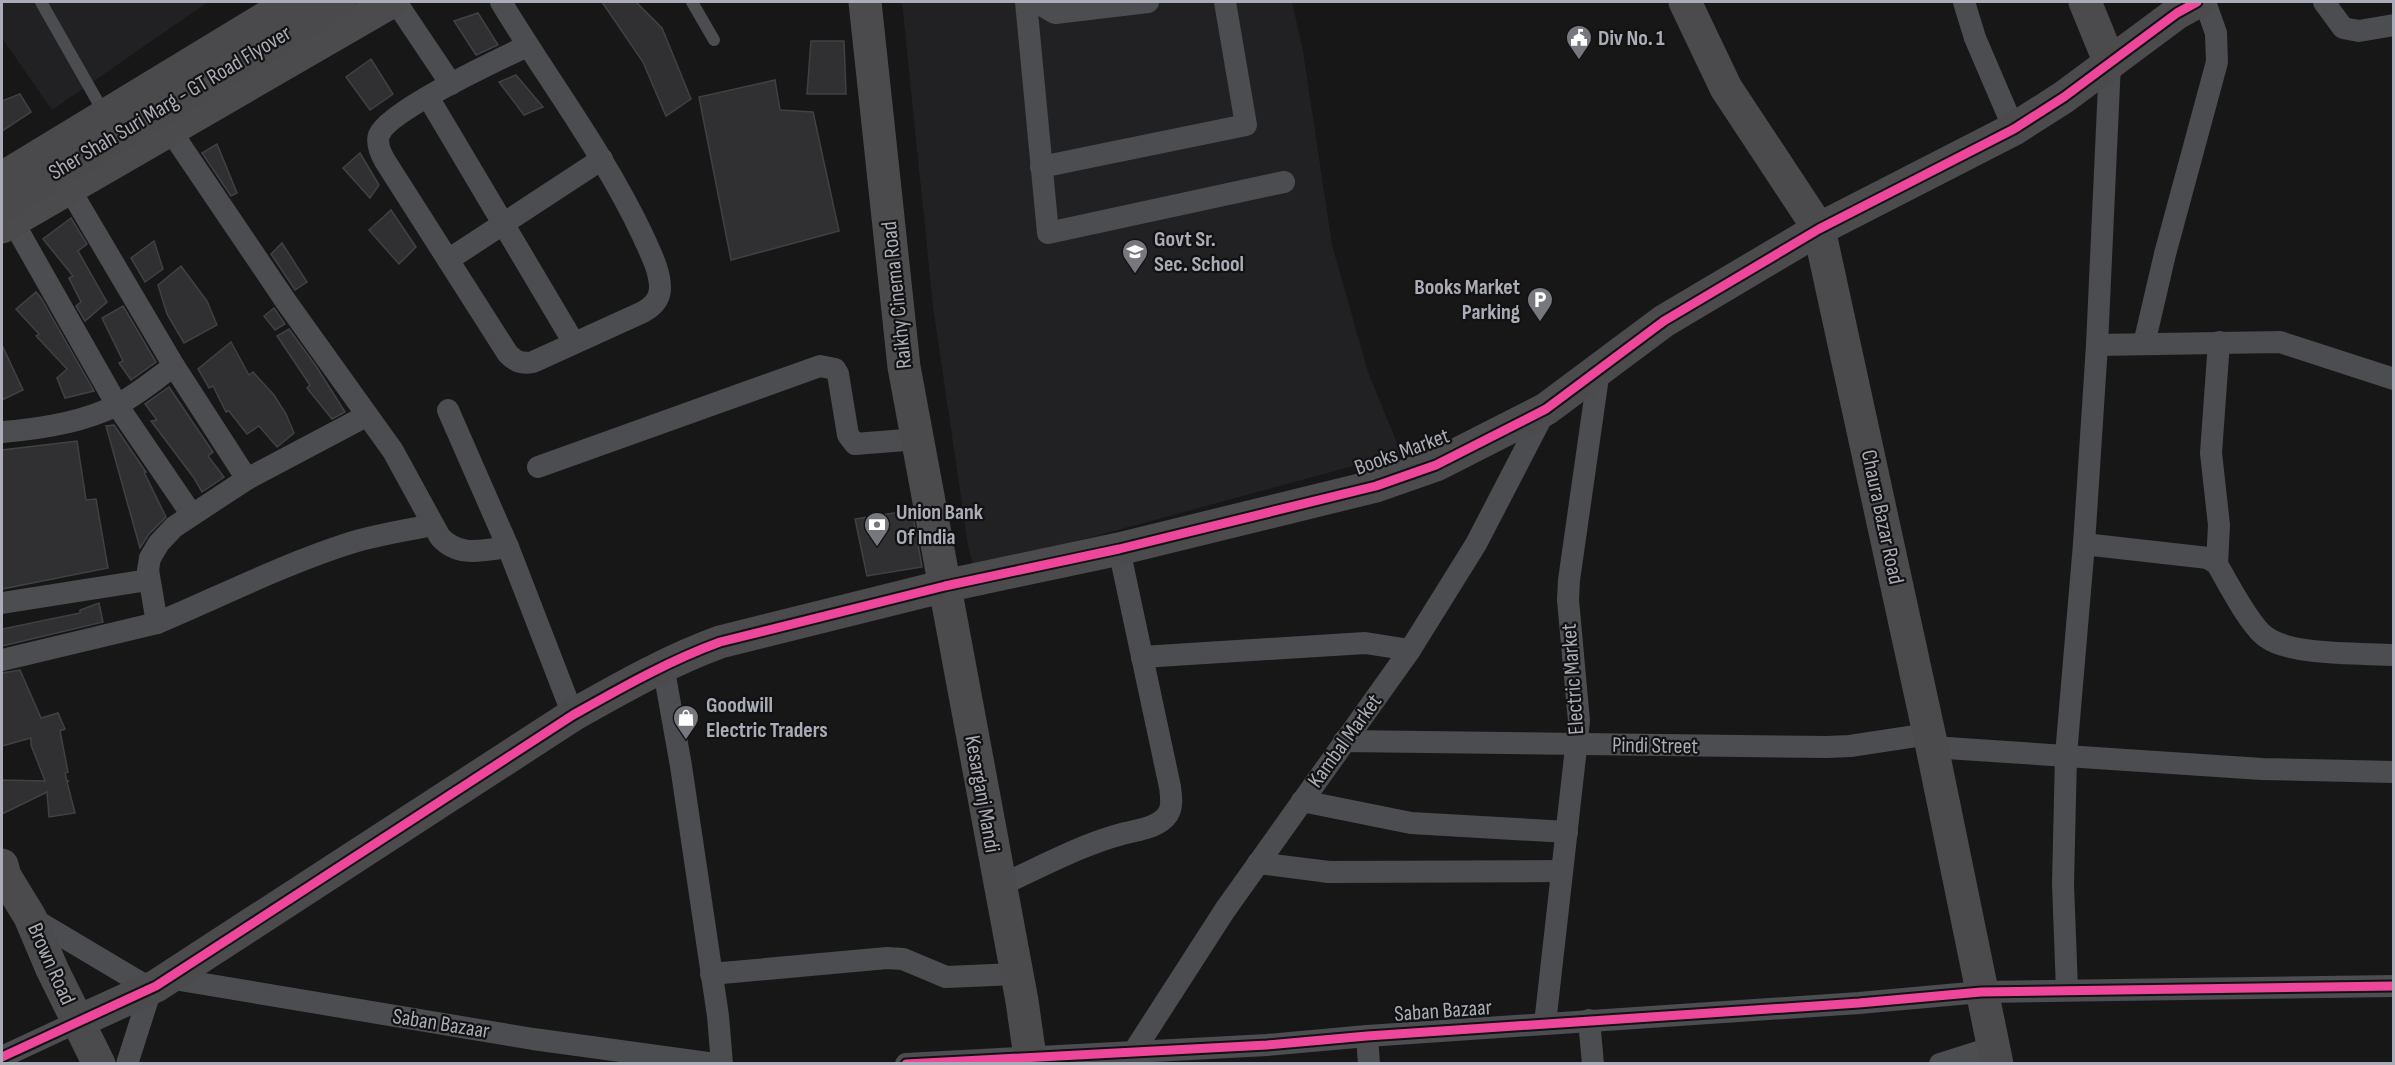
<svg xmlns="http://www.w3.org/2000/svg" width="2395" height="1065" font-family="'Sofia Sans Condensed',sans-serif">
<rect width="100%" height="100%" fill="#171718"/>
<g fill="#212123">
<polygon points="2,2 208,2 52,110 2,38"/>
<polygon points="902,2 1292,2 1303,51 1332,245 1368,372 1401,453 974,569 968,545 933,306"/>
</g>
<g fill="#303032" stroke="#404144" stroke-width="1.5">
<polygon points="602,2 636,2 662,28 691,99 666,116 643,62"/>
<polygon points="478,13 498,45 476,55 454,21"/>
<polygon points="811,41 844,41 846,94 807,94"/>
<polygon points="371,59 393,94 370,110 346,77"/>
<polygon points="516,75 543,107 524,115 499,82"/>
<polygon points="775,80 780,110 813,112 839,231 731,260 699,97"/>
<polygon points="20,94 31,112 2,131 2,101"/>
<polygon points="217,144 237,193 231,196 202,153"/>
<polygon points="360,153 379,185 370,198 343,168"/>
<polygon points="391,210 416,247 399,264 369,230"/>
<polygon points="71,218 87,244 78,251 107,302 85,321 76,306 81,302 69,278 73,276 43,239"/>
<polygon points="154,241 163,269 145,282 131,258"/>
<polygon points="282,243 307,282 295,290 271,254"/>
<polygon points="181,266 207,301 217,325 184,343 167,314 158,285"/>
<polygon points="36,292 41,298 94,391 65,398 57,378 67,369 36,336 39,334 16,309"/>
<polygon points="123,306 156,362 131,380 119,363 123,361 102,318"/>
<polygon points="274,308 285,324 275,330 264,316"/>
<polygon points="289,329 316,366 345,412 332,419 307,388 310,385 277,336"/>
<polygon points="231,342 249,375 253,372 274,395 286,414 294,433 277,447 259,426 247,434 229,411 226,412 213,386 209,388 198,369"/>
<polygon points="2,345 23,390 2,400"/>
<polygon points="169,387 213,452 208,456 224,477 202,492 194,478 151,421 157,420 145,404"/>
<polygon points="114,425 146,472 144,472 166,517 149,534 140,548 106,426"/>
<polygon points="77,441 86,500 96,499 108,568 2,589 2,450"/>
<polygon points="912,510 922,567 867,576 855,519"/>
<polygon points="99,603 103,622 2,646 2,629 80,613 80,610"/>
<polygon points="20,670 41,718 58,713 65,729 60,731 68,772 65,773 67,781 69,781 67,782 75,813 49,817 47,792 2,814 2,780 45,781 31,745 31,738 2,746 2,673"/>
</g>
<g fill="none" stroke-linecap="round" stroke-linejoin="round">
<g stroke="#4c4d50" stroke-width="12">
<polyline points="41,2 99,104"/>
<polyline points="692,2 714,40"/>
</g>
<g stroke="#4c4d50" stroke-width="22">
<polyline points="396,2 451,84"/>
<path d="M501,2C548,80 604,153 643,236C650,252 660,270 660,288C660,299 652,307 643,312L533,362C522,364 516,362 508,354L385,161C381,154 376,144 379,135C388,111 500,59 527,46"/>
<polyline points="1026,2 1048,233 1284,182"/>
<polyline points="1036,2 1055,13 1148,2"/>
<polyline points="1964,2 1975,38 2014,129"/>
<polyline points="2324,2 2343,28 2359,31 2394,25"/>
<polyline points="428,97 574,343"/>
<path d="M170,130L287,303L393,451L440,537C459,558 483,550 508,547"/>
<polyline points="1041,167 1246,125 1225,2"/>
<polyline points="69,188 174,366 247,479"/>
<polyline points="12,220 117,405 192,515"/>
<polyline points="448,260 602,159"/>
<polyline points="2144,344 2165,254 2217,62 2216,33 2205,2"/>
<polyline points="2097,345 2280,342 2394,379"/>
<polyline points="448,410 508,547 573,715"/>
<path d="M2,432C40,429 81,423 115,406C136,396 155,379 174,366"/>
<polyline points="538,467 820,366 835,369 838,374 848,435 855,444 918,439"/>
<path d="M2084,544L2208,558L2217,564C2227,582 2251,627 2266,637C2292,656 2361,653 2394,655"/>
<polyline points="2217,564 2219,525 2211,453 2219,342"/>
<polyline points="2,603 148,580"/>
<path d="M157,623C219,597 280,566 344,545C373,535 403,531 433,525"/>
<polyline points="1142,657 1365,643 1410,650"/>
<polyline points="2,660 157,623 148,570 150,558 159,543 174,527 247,479 366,416"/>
<polyline points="663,665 681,766 718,1016 722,1064"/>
<polyline points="1344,741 1827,747 1850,746 1929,734"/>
<polyline points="1932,747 2262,769 2394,772"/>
<polyline points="1302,801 1411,823 1567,832"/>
<polyline points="1258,863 1329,872 1562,871"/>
<path d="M999,886C1039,868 1080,845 1122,834C1137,830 1159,828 1168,814C1173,806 1171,795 1170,787L1119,549"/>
<polyline points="30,917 151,989 127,1064"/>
<polyline points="711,974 887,958 903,959 946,977 1016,974"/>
<polyline points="168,978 533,1039 715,1064"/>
<polyline points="2067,990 2063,884 2066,755 2084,544 2097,345 2110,63"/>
<polyline points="1589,1020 1593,1064"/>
<polyline points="1545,1024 1579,721 1568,600 1569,580 1599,370"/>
<polyline points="1367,1036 1369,1064"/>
<polyline points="2,1057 77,1022"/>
<polyline points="1129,1059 1225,910 1410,650 1476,544 1546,409"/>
<polyline points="906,1064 1267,1045 1367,1036 1859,1003 1981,992 2394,986"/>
<polyline points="1940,1064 1994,1047"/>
</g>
<g stroke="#4b4b4e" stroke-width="33">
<polyline points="865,2 904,367 1022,1001 1031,1064"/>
<polyline points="1685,2 1726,88 1819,229 1932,747 1997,1064"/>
<polyline points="2085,2 2110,63"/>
<polyline points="2,227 391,2"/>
<polyline points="2,865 5,876 30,917 52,969 99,1064"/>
<path d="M77,1022L156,986L573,715C621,688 668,661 720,642L945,586L1119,549L1376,486L1436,465L1546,409L1664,321L1819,229L2014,129L2064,97L2177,13L2197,2"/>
</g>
<g stroke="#4a4a4c" stroke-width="33">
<polyline points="2,178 292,2"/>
<polyline points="2,205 339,2"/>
</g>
<defs>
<g id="cycleway">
<path d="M2,1057L156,986L573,715C621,688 668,661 720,642L945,586L1119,549L1376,486L1436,465L1546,409L1664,321L1819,229L2014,129L2064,97L2177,13L2197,2"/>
<polyline points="906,1064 1267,1045 1367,1036 1859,1003 1981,992 2394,986"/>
</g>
</defs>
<use href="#cycleway" stroke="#121213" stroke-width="13"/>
<use href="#cycleway" stroke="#ed469a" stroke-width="9"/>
</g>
<defs>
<symbol id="civic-pin" viewBox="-11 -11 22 30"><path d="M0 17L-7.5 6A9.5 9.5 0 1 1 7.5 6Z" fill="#77787f" stroke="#121213"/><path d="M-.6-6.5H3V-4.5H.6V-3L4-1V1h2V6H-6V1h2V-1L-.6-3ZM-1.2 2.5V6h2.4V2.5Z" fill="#fff"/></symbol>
<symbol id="school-pin" viewBox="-11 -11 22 30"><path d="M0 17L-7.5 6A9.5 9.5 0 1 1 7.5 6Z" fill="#77787f" stroke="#121213"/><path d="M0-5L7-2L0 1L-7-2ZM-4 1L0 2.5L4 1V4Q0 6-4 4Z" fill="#fff"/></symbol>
<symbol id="parking-pin" viewBox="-11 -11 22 30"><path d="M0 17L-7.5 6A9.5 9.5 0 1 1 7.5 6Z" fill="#77787f" stroke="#121213"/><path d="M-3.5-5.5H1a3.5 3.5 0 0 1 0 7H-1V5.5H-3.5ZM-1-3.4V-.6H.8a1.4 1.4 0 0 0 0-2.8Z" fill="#fff"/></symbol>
<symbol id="bank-pin" viewBox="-11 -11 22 30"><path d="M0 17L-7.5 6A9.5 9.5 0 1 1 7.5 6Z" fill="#77787f" stroke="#121213"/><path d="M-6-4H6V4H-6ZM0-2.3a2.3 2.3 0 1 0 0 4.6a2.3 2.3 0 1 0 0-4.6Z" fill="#fff"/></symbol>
<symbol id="shop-pin" viewBox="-11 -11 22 30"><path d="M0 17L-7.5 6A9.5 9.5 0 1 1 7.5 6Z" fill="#77787f" stroke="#121213"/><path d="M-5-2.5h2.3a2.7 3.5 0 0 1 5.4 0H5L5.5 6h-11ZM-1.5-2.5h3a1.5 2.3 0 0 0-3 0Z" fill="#fff"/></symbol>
</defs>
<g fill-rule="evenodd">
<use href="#civic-pin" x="1564" y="23" width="30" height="40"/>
<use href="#school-pin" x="1120" y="237" width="30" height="40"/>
<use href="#parking-pin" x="1525" y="285" width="30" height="40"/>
<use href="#bank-pin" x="862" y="510" width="30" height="40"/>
<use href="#shop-pin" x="671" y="703" width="30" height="40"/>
</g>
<g text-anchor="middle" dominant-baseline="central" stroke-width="4.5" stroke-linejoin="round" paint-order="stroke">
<g font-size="22" font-weight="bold" fill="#aaacb7" stroke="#121213" text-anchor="start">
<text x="1598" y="38">Div No. 1</text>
<text x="1154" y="239">Govt Sr.<tspan x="1154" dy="25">Sec. School</tspan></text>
<text x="1520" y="287" text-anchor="end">Books Market<tspan x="1520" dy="25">Parking</tspan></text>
<text x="896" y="512">Union Bank<tspan x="896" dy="25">Of India</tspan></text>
<text x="706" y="705">Goodwill<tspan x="706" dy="25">Electric Traders</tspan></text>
</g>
<g font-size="22" fill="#aaacb7" stroke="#121213">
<text transform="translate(170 103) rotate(-31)">Sher Shah Suri Marg - GT Road Flyover</text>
<text transform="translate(897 295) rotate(-96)">Raikhy Cinema Road</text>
<text transform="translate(1402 452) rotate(-20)">Books Market</text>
<text transform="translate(1882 517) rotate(78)">Chaura Bazar Road</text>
<text transform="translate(1573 679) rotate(-94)">Electric Market</text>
<text transform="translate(1345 741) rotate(-54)">Kambal Market</text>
<text transform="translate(1655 746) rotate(1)">Pindi Street</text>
<text transform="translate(982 794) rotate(80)">Kesarganj Mandi</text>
<text transform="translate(51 964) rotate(66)">Brown Road</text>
<text transform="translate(1443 1011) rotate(-4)">Saban Bazaar</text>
<text transform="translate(441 1024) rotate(9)">Saban Bazaar</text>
</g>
</g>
<rect width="2395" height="1065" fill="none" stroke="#aaacb7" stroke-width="6"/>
</svg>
